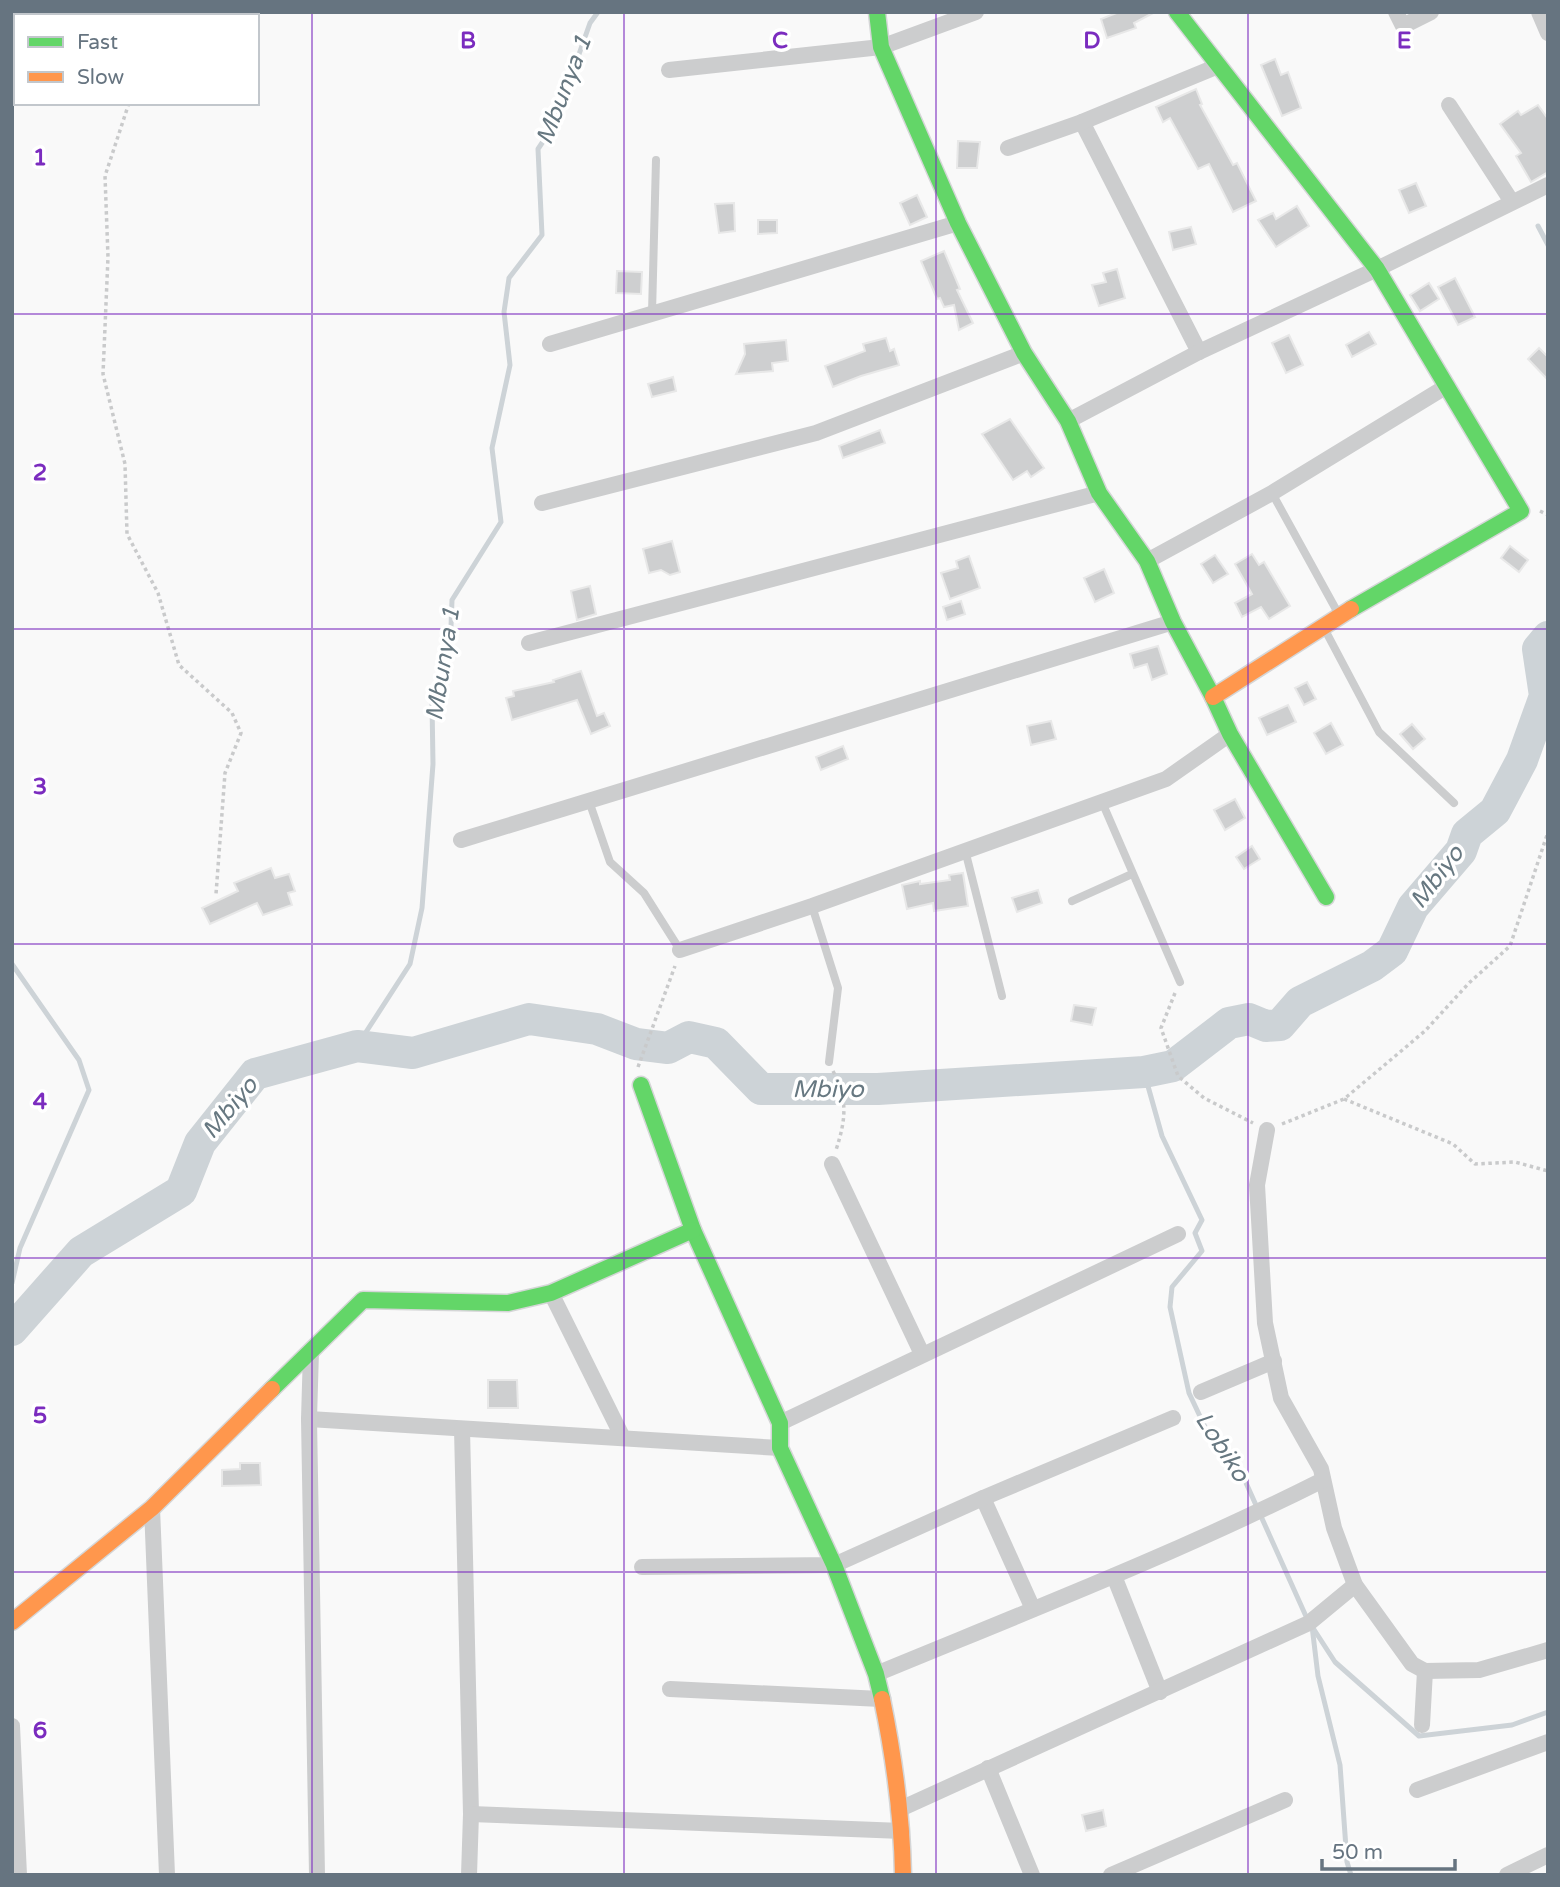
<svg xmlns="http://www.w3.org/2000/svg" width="1560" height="1887" font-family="'Varela Round',sans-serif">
<rect width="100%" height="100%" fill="#f9f9f9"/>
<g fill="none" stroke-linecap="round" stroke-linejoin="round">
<g stroke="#cdd3d7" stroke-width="5">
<polyline points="1538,226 1548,245"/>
<polyline points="12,964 79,1060 89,1090 20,1248 12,1283"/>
<polyline points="357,1046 410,964 422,908 433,764 432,703 450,653 452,600 501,522 492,448 510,365 504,312 509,278 542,235 538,149 554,125 590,23 598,12"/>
<polyline points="1144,1072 1162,1136 1202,1220 1195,1233 1202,1251 1172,1287 1170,1307 1189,1393 1205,1427 1226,1447 1242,1474 1309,1623 1312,1626 1318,1676 1340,1765 1347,1862 1351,1875"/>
<polyline points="1313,1628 1335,1662 1419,1736 1512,1725 1548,1712"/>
</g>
<polyline stroke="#cdd3d7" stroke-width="32" points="12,1330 81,1252 181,1191 200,1143 255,1074 357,1046 413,1053 529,1019 597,1029 636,1044 668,1048 689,1037 716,1043 761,1089 878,1089 1144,1072 1173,1066 1229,1023 1249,1019 1266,1026 1280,1025 1300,1002 1372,966 1392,951 1413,907 1461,851 1467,834 1495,811 1522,760 1545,696 1538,649 1548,637"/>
</g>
<g fill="#cecfd0" stroke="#e8e8e8" stroke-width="2">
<polygon points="1119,12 1155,12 1134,23 1136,28 1107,38 1101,19"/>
<polygon points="1275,59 1281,75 1288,72 1301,108 1282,116 1261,65"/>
<polygon points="1196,89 1202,104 1200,105 1233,165 1237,163 1256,201 1233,212 1209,164 1198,169 1170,118 1163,122 1156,107"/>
<polygon points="1538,105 1548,119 1548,172 1531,182 1516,156 1521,153 1500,124 1518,111 1521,115"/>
<polygon points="958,141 980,142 977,168 957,168"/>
<polygon points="1416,183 1426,206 1409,213 1399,190"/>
<polygon points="917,195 927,217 910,225 900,203"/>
<polygon points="734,203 735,231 719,233 715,204"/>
<polygon points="1297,206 1309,226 1276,247 1258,220 1273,213 1276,219"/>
<polygon points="758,220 777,220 777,233 758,234"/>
<polygon points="1191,227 1196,244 1173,250 1169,232"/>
<polygon points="944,251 960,289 957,290 973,323 959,330 954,305 944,307 940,298 937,299 921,261"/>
<polygon points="1117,269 1125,298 1099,306 1092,285 1106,282 1103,273"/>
<polygon points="617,271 642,272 641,294 616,293"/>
<polygon points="1455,278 1475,317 1458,325 1438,287"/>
<polygon points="1429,283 1439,299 1420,311 1410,295"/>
<polygon points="1369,332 1376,344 1352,357 1346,345"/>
<polygon points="1289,335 1303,365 1286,373 1272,343"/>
<polygon points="886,338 890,351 894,349 899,365 861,376 833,387 825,366 865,351 863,344"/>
<polygon points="786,340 788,361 772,363 773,371 736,374 745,354 744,344"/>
<polygon points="1539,348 1548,357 1548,380 1528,359"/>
<polygon points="673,377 676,391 652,397 648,384"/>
<polygon points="1010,419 1044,468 1031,477 1027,471 1013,480 982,434"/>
<polygon points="880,430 885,443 843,458 839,446"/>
<polygon points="672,541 680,572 670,575 661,570 649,573 643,549"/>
<polygon points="1510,546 1528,560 1519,572 1501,558"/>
<polygon points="1252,554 1259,565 1264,562 1290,606 1269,619 1261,607 1242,617 1235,603 1252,594 1235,564"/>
<polygon points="1215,555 1228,574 1213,583 1201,564"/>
<polygon points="969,556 980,588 950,599 941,573 958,568 956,561"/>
<polygon points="1104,569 1114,593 1095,602 1084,578"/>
<polygon points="590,586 596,614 577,620 571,591"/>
<polygon points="961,601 965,614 947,620 943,607"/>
<polygon points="1158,646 1167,674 1152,680 1147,664 1134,668 1130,654"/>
<polygon points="581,671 597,716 604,713 610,726 591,734 577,700 512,720 506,698 514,696 513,691 554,682 553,680"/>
<polygon points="1307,682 1316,699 1304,705 1295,688"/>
<polygon points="1288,705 1296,722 1267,735 1259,718"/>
<polygon points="1051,721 1056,739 1031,745 1027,726"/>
<polygon points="1331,723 1343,745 1326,754 1314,733"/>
<polygon points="1412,724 1425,739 1413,749 1400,734"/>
<polygon points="843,746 848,759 821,770 816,757"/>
<polygon points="1235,799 1245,818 1225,830 1214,810"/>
<polygon points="1252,846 1260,859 1244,869 1236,857"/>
<polygon points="271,868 275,878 289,874 295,891 288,893 292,905 263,915 257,903 210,924 202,908 238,891 234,883"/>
<polygon points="963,873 968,906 934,911 933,903 907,909 902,885 920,881 920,884 950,880 949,875"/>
<polygon points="1038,890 1042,903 1017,912 1012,898"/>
<polygon points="1074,1005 1096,1008 1092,1025 1071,1021"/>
<polygon points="488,1380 517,1380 518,1408 488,1408"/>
<polygon points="240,1463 260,1463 261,1485 222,1486 222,1470 240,1469"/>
<polygon points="1103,1810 1106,1826 1086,1831 1082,1815"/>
</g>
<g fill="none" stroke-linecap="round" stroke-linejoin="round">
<defs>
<g id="fast">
<polyline points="877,12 881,47 958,223 1024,353 1068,421 1099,493 1147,561 1173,622 1213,697 1230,734 1326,897"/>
<polyline points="1177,12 1377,269 1521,511 1351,609"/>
<polyline points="641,1085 693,1230 780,1423 780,1448 834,1565 876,1674 882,1699"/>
<polyline points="272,1389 363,1300 508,1303 551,1293 693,1230"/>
</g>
<g id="slow">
<polyline points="1213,697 1351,609"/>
<polyline points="12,1622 152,1508 272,1389"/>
<path d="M882,1699C894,1757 902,1816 903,1875"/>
</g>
</defs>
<use href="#fast" stroke="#d5d6d7" stroke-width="19"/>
<use href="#slow" stroke="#d5d6d7" stroke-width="19"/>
<g stroke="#c9cacb" stroke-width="3.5" stroke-dasharray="3.5 3.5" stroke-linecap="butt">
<polyline points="167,16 167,12"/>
<polyline points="129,103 105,176 108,257 103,374 125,464 127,534 158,593 179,665 232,713 241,733 225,773 216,894"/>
<polyline points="1540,511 1548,515"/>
<polyline points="1175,993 1161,1028 1178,1076 1204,1098 1253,1123"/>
<polyline points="638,1067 675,966"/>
<path d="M833,1071C848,1100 846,1119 836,1150"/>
<polyline points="1344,1099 1453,1144 1475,1164 1515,1162 1548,1171"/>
<polyline points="1282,1124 1344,1099 1425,1031 1469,983 1510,946 1548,832"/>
</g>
<g stroke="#cccdce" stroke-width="8">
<polyline points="652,313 656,160"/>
<polyline points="1272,493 1338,613"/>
<polyline points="1324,628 1379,732 1454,803"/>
<polyline points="589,801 610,862 644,893 680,950"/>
<polyline points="1102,802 1180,982"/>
<polyline points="965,850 1002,996"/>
<polyline points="1072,901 1132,874"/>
<polyline points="812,906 838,988 829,1062"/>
</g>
<g stroke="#cccdce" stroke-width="16">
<polyline points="1396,12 1403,26 1431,12"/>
<polyline points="1539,12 1548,33"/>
<polyline points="669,70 881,47 976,12"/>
<polyline points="1449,105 1512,202"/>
<polyline points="1082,122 1199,352"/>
<polyline points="1008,148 1082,122 1218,66"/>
<polyline points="550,344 958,223"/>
<polyline points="1068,421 1199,352 1377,269 1548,185"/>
<polyline points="542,503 816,433 1024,353"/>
<polyline points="1147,561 1272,493 1447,386"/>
<polyline points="529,643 1099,493"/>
<polyline points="461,840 1173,622"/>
<polyline points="680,950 812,906 1166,779 1230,734"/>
<polyline points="1267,1130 1257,1185 1265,1323 1281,1398 1321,1469 1334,1528 1355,1585 1412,1664 1425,1671 1479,1670 1548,1650"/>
<polyline points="832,1164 922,1354"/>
<polyline points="551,1293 623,1438"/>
<polyline points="311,1351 309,1419 317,1875"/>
<polyline points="1201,1392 1274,1361"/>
<polyline points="309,1419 780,1448"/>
<polyline points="780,1423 1178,1234"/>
<polyline points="462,1429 471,1814 469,1875"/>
<polyline points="983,1498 1033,1609"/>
<polyline points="152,1508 167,1875"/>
<polyline points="642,1567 834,1565 983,1498 1173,1418"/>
<polyline points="1114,1576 1160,1692"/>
<path d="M876,1674C1026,1612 1178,1553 1323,1480"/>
<polyline points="670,1689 881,1699"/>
<polyline points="1422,1725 1425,1671"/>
<polyline points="12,1726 19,1875"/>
<polyline points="988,1768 1032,1875"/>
<polyline points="1417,1790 1548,1742"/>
<polyline points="898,1810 1309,1623 1355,1585"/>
<polyline points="471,1814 902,1831"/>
<polyline points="1111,1875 1285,1800"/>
<polyline points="1507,1875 1548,1855"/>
</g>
<use href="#fast" stroke="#63d668" stroke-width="16"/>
<use href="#slow" stroke="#ff974d" stroke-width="16"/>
</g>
<path fill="none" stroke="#7b2cbf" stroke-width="2" stroke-opacity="0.55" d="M312,12V1875M624,12V1875M936,12V1875M1248,12V1875M12,314H1548M12,629H1548M12,944H1548M12,1258H1548M12,1572H1548"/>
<g text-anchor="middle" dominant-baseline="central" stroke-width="7" stroke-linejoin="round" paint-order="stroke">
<g font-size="24" font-style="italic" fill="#677881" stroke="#fff">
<text transform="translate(564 90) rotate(-69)">Mbunya 1</text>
<text transform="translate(443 664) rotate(-81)">Mbunya 1</text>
<text transform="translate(1437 877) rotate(-53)">Mbiyo</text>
<text x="828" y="1089">Mbiyo</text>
<text transform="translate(230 1108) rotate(-50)">Mbiyo</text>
<text transform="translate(1222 1447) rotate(57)">Lobiko</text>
</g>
</g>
<g font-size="23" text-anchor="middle" font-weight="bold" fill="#7b2cbf" stroke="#fff" stroke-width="7" stroke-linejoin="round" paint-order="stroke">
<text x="468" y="48">B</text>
<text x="780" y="48">C</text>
<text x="1092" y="48">D</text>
<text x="1404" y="48">E</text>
<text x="40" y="165">1</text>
<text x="40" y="480">2</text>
<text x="40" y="794">3</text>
<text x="40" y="1109">4</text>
<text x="40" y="1423">5</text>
<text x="40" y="1738">6</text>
</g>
<rect width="1560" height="1887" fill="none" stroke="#667480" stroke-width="28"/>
<rect x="14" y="14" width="245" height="91" fill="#ffffff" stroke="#c2c7cc" stroke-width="2"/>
<rect x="28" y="37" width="35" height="10" fill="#63d668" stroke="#c2c7cc" stroke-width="2"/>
<text x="77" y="49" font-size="21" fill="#667480">Fast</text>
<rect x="28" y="72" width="35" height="10" fill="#ff974d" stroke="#c2c7cc" stroke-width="2"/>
<text x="77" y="84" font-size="21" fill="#667480">Slow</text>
<path d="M1322 1859v10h133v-10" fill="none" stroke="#667480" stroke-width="3.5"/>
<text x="1332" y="1859" font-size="21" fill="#667480" stroke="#ffffff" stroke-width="5" paint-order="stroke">50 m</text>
</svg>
